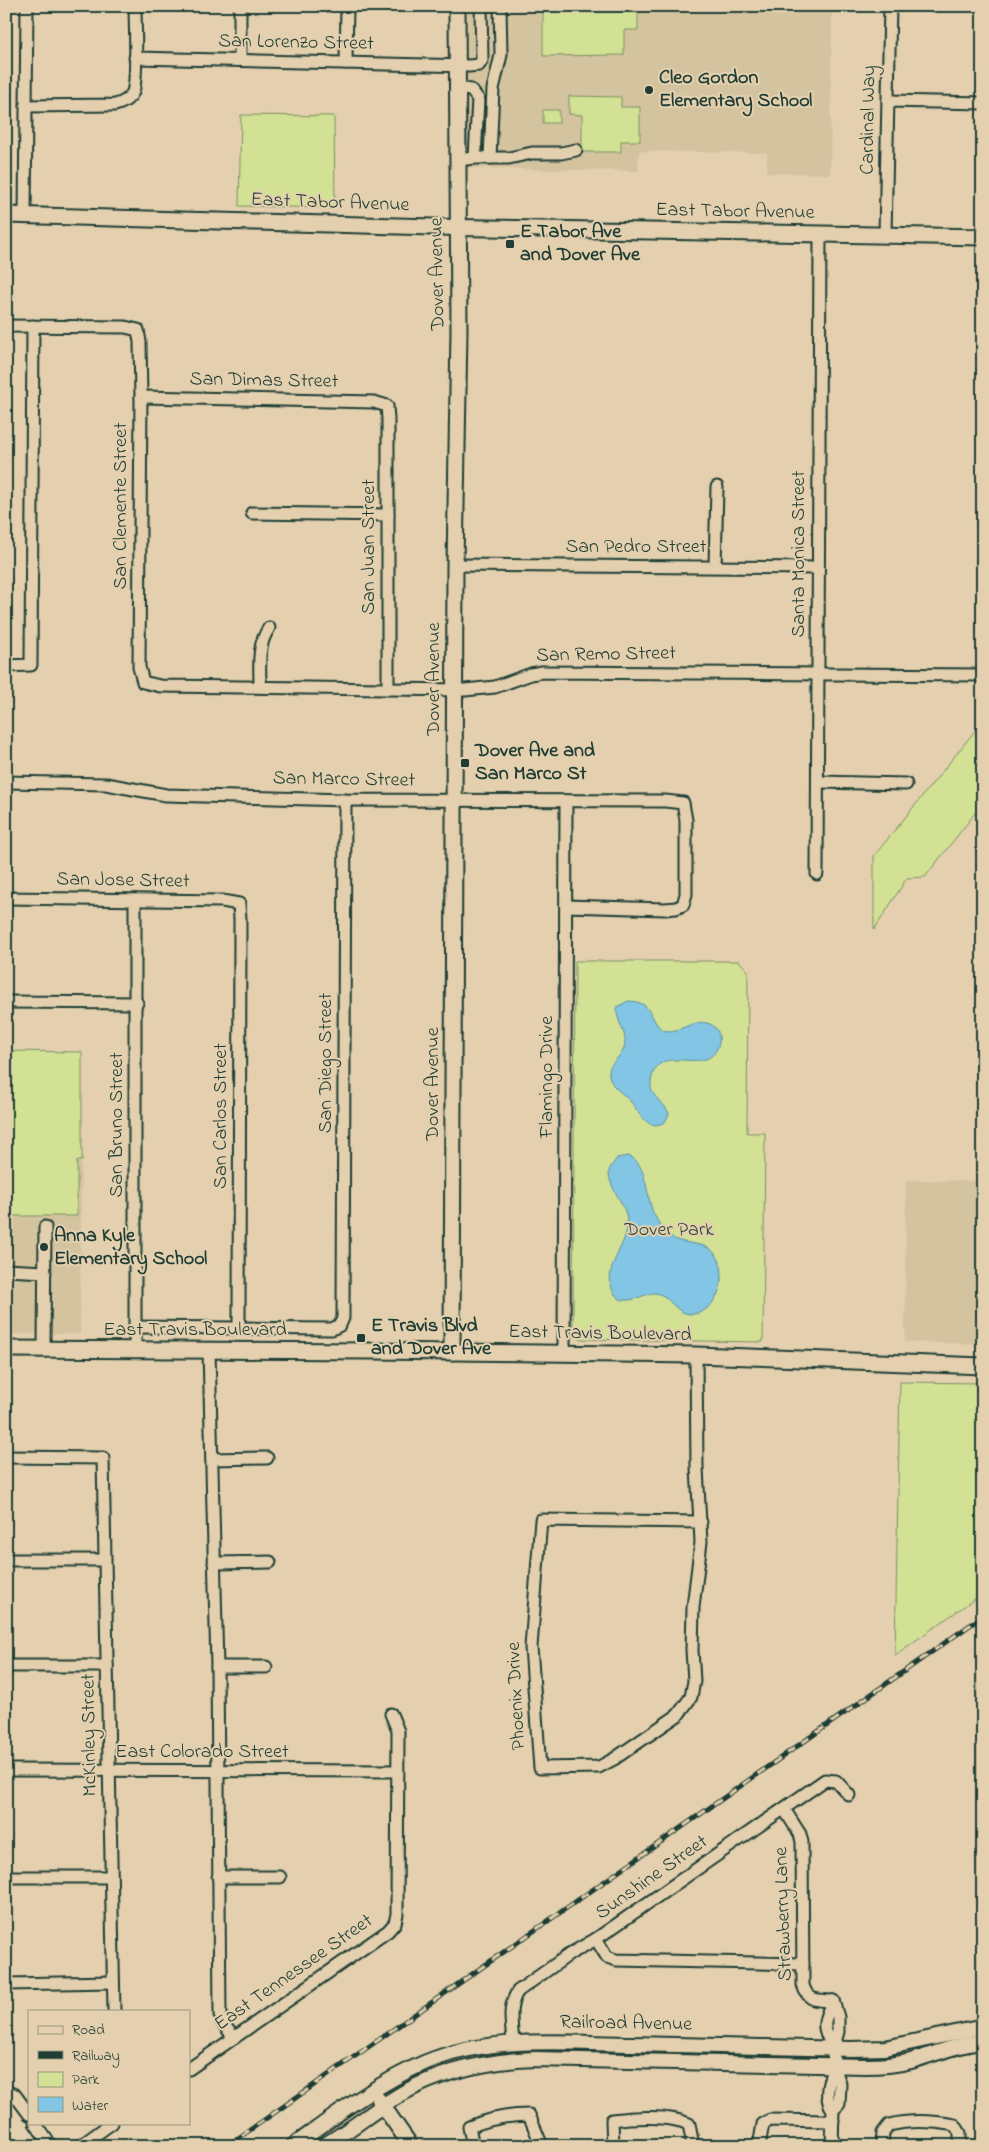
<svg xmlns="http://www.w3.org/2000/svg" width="989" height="2152" font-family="'Indie Flower',sans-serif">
<rect width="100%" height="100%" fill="#e4d0ae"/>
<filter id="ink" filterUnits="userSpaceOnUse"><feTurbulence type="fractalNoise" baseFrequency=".02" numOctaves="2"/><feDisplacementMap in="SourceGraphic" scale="10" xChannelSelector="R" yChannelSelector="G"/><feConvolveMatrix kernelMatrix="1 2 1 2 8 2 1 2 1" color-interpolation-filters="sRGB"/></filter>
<g filter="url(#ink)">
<g fill="#d4c39f">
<polygon points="467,6 832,6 830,174 767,173 767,153 639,151 638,171 466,168"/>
<polygon points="6,1051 82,1052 80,1334 6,1334"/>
<polygon points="906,1180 983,1181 983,1344 905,1342"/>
</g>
<g fill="#d2e194" stroke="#788f64">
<polygon points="543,6 638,6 638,30 624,30 624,55 543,56"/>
<polygon points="569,96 621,97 621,107 640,107 640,141 621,141 621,152 582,152 582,115 569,114"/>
<rect x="543" y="110" width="16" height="13"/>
<polygon points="241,115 334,116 335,208 239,206"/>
<polygon points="983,721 983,803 925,877 907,878 874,930 874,856"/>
<polygon points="575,961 739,961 748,971 747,1133 765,1133 763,1342 580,1339 575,1335 573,1327"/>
<polygon points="6,1051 82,1052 82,1161 77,1161 77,1216 6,1216"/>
<polygon points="900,1382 983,1383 983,1593 895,1655"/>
<polygon points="983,1649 983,2010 978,2010 978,1653"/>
</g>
<g fill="#83c5e4" stroke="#5b8f9e">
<path d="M628,1001C654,1001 649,1021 663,1030C680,1035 693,1017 710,1024C725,1031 720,1053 708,1058C690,1067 656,1046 651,1082C649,1097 665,1102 669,1114L665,1122C646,1132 640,1112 630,1101C622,1092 610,1087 609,1074C607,1064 621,1058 624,1048C629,1032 615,1022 617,1007Z"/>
<path d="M628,1156C649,1162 645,1201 656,1218C660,1226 668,1237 677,1240C693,1246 710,1241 719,1260C728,1280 715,1316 689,1314C673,1312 669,1293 654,1293C641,1294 622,1310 613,1291C602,1269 626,1247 627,1226C629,1204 608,1191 609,1170L617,1158Z"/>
</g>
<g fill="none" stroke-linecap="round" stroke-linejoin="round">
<defs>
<g id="minor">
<polyline points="135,58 469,66 479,65 482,60 481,6"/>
<polyline points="240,60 240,6"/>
<polyline points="346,63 347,6"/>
<polyline points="457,88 471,90 478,99 475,158"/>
<polyline points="888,101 983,103"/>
<path d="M26,106L115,105C123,103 129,100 133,92C138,76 135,25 135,6"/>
<polyline points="490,158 493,89 501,55 500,6"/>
<polyline points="457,160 475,158 509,158 532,153 561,153 576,150"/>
<polyline points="25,215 27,6"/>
<polyline points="885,235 890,6"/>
<polyline points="6,326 125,327 138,330 140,342 141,397 139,667 143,682 160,686 465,690 495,687 531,674 542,672 983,675"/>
<polyline points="141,397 374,402 387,406 388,419 388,688"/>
<polyline points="252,513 388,515"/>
<polyline points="455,565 818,568"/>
<polyline points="715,566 717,487"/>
<polyline points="6,666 31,665 33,326"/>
<path d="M260,686C260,666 257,645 269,628"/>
<polyline points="6,782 106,784 166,795 345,800 665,801 683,803 686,820 686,894 683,905 676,908 665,909 566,906"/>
<polyline points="819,782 906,784"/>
<polyline points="817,874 820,234"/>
<polyline points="6,898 222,901 239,904 240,919 239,1328"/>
<polyline points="6,1002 137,1003"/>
<polyline points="6,1270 45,1272"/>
<polyline points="135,1327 332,1329 340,1325 343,1318 345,800"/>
<polyline points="44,1349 45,1227"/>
<polyline points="135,1350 135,900"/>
<polyline points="209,1350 217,1667 220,2015 223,2023 234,2038"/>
<polyline points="564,1353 566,801"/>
<polyline points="696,1355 697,1468 701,1542 693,1607 692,1650 694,1681 691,1697 678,1715 614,1759 599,1767 540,1768 531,1647 541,1520 701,1522"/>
<polyline points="6,1457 103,1458 114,2011"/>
<polyline points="212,1459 267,1458"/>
<polyline points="6,1560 104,1560"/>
<polyline points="214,1563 270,1562"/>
<polyline points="6,1666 107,1666"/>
<polyline points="217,1667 266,1667"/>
<polyline points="6,1770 398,1771"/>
<path d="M784,1809L800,1834L802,1842L803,1985C808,2002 817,2000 833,2001"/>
<polyline points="6,1877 110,1877"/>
<polyline points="218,1877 280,1877"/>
<polyline points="596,1939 607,1957 616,1960 803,1964"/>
<polyline points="6,1984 113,1982"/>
<path d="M833,2001C822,2022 822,2028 833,2048"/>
<path d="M513,2042C512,2025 507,2007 518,1991L570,1954L596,1939L825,1780L836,1781L849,1795"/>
<polyline points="189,2069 388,1931 395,1923 397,1914 398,1731 391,1714"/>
<polyline points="6,2091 15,2095 29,2114"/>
<path d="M833,2110C823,2097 829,2081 834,2065"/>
<polyline points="35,2123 51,2146"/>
<polyline points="80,2146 112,2123"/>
<path d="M473,2146L469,2127C489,2119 507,2115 529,2115L542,2146"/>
<path d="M613,2146L612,2120C632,2117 670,2115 689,2124L693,2146"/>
<polyline points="759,2146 763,2124 770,2120 833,2121"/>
<polyline points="832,2146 833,2110 839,2104 840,2084 834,2065 833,2048 838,2032 838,2017 833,2001"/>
<path d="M882,2146L883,2133L889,2125C909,2120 934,2121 955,2125L960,2133V2146"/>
</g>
<g id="tertiary">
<polyline points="379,2100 411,2146"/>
<path d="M293,2146C335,2116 376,2084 424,2063C490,2035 562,2043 632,2044C705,2045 778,2048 851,2049L885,2048L983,2027"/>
<path d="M323,2146C351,2130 375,2109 403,2093C443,2070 488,2061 534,2059L865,2066C880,2066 896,2065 911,2061C935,2054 958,2044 983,2042"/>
</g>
<g id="secondary">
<polyline points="6,215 433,227 983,237"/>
<polyline points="6,1349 372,1351 696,1355 983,1366"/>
<polyline points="452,1352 455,565 459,331 457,6"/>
</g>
</defs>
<use href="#minor" stroke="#1f3d34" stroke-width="15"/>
<use href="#tertiary" stroke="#1f3d34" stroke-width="18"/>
<use href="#secondary" stroke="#1f3d34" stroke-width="19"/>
<use href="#minor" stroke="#e4d0ae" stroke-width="11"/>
<use href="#tertiary" stroke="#e4d0ae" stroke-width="14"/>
<use href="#secondary" stroke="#e4d0ae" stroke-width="15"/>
<defs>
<polyline id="rail" points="227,2146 983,1616"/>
</defs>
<use href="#rail" stroke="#1f3d34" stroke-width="5"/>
<use href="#rail" stroke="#e4d0ae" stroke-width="3" stroke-dasharray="9" stroke-linecap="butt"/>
</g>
</g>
<g fill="#1f3d34" stroke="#e4d0ae" stroke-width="2">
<circle cx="649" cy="90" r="5"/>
<rect x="505" y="239" width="10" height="10" rx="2.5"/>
<rect x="460" y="758" width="10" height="10" rx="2.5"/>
<circle cx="44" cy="1247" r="5"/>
<rect x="356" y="1333" width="10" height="10" rx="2.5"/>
</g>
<g text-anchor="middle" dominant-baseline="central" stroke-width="4" stroke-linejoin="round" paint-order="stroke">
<g font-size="20" fill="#1f3d34" stroke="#e4d0ae">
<text transform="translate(296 43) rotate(1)">San Lorenzo Street</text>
<text transform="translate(869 120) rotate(-89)">Cardinal Way</text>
<text transform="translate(330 203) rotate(2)">East Tabor Avenue</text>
<text transform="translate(735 212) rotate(1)">East Tabor Avenue</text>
<text transform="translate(438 274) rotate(-91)">Dover Avenue</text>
<text transform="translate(264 381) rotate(1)">San Dimas Street</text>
<text transform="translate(121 506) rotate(-90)">San Clemente Street</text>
<text transform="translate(369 547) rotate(-90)">San Juan Street</text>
<text x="636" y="547">San Pedro Street</text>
<text transform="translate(799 554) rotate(-90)">Santa Monica Street</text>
<text transform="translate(606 655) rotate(-1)">San Remo Street</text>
<text transform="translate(434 679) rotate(-90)">Dover Avenue</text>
<text transform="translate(344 780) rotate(1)">San Marco Street</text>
<text transform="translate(123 881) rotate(1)">San Jose Street</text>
<text transform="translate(326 1063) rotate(-90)">San Diego Street</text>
<text transform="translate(547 1077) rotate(-90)">Flamingo Drive</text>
<text transform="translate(433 1084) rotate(-90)">Dover Avenue</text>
<text transform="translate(221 1116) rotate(-90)">San Carlos Street</text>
<text transform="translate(117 1125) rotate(-90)">San Bruno Street</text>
<text x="195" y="1330">East Travis Boulevard</text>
<text transform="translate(600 1334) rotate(1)">East Travis Boulevard</text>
<text transform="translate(517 1696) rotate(-93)">Phoenix Drive</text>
<text transform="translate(90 1735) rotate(-91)">McKinley Street</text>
<text x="202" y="1752">East Colorado Street</text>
<text transform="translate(652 1878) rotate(-35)">Sunshine Street</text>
<text transform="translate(784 1914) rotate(-92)">Strawberry Lane</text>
<text transform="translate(294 1973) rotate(-35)">East Tennessee Street</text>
<text transform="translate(626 2024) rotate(1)">Railroad Avenue</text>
</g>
<g font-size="20" font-weight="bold" fill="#1f3d34" stroke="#e4d0ae" text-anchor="start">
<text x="659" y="78">Cleo Gordon<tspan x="659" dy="23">Elementary School</tspan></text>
<text x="520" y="232">E Tabor Ave<tspan x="520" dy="23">and Dover Ave</tspan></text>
<text x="475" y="751">Dover Ave and<tspan x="475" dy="23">San Marco St</tspan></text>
<text x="54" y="1236">Anna Kyle<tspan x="54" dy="23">Elementary School</tspan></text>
<text x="371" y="1326">E Travis Blvd<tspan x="371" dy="23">and Dover Ave</tspan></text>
</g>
<g font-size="20" fill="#284539" stroke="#e4d0ae">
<text x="669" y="1230">Dover Park</text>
</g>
</g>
<rect width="989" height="2152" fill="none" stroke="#e4d0ae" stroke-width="25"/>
<rect x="12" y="12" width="964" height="2127" fill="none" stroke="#1f3d34" stroke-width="2" filter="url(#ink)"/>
<rect x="28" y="2010" width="162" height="115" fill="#e4d0ae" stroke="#95957d"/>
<rect x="38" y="2026" width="25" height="8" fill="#e4d0ae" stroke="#95957d"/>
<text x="72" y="2034" font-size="15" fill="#1f3d34">Road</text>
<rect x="38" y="2051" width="25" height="8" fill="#1f3d34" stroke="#95957d"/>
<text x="72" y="2060" font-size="15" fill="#1f3d34">Railway</text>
<rect x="38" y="2072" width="25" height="15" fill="#d2e194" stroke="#95957d"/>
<text x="72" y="2084" font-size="15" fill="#1f3d34">Park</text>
<rect x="38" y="2097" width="25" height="15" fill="#83c5e4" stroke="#95957d"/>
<text x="72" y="2110" font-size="15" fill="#1f3d34">Water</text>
</svg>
